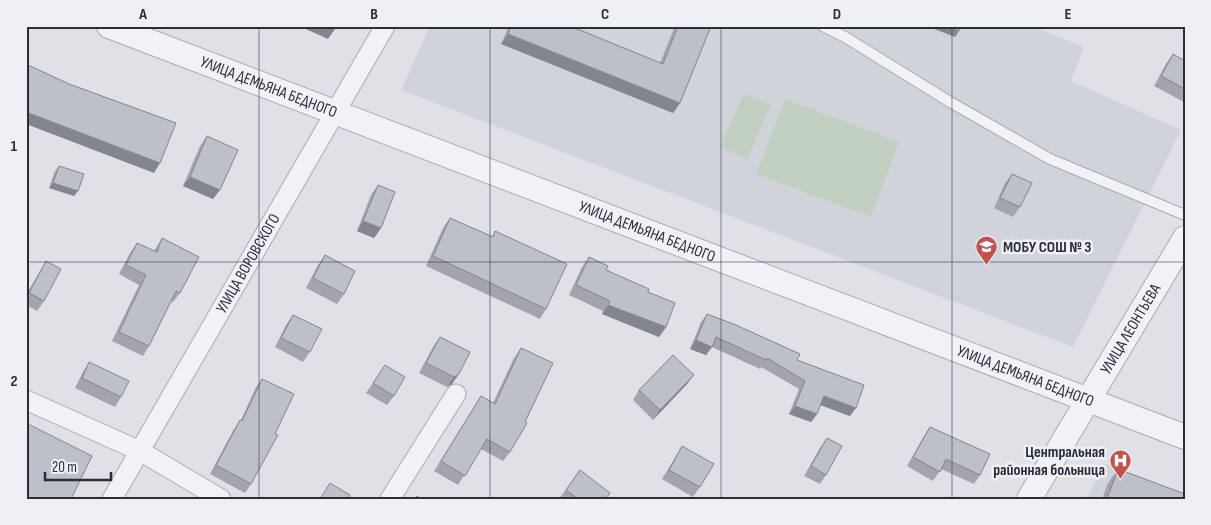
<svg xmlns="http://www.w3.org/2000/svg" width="1211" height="525" font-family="'Sofia Sans Condensed',sans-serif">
<rect width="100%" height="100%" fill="#dfe1e7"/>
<g fill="#d1d3db">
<polygon points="430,26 1032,26 1084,47 1071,81 1181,130 1073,347 401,90"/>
<polygon points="1105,464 1185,496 1185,499 1086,499"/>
</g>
<g fill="#c2d0c1">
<polygon points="744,93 771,105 747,159 720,147"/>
<polygon points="785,99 899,142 871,217 756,174"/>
</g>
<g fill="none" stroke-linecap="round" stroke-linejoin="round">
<defs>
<polyline id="service" points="823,26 845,37 950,102 1050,159 1185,215"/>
<g id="minor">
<polyline points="26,400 140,451 221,499"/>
<path id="s1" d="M112,499L385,26"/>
<polyline points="390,499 456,394"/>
</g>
<g id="tertiary">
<path id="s2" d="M109,26L1185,437"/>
<path id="s3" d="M1029,499L1185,238"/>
</g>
</defs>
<use href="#service" stroke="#a8abb4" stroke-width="12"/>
<use href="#minor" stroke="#a8abb4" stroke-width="21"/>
<use href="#tertiary" stroke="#a8abb4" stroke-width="26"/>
<use href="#service" stroke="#f1f2f5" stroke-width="10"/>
<use href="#minor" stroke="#f1f2f5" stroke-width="19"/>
<use href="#tertiary" stroke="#f1f2f5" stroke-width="24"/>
</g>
<g fill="#a3a4ad">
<polygon points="509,26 570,26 660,63 675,26 711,26 680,103 673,113 501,44"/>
<polygon points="1179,26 1185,26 1185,29"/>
<polygon points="1173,54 1185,61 1184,102 1154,86 1166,64"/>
<polygon points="207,136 213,199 183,186 200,146"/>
<polygon points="59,166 78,191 74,196 49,188 55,171"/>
<polygon points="1012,174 1020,207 1013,217 994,208 1005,183"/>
<polygon points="378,185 381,228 374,238 357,231 371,195"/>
<polygon points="450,218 492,237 495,231 546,309 540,319 426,266 443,228"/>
<polygon points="162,238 180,293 173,302 171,301 149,346 143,356 112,341 139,285 119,274 130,253 137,243 154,251"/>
<polygon points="325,255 344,294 337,304 306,288 318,265"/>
<polygon points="589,257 606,270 648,292 666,327 659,337 602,314 603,311 569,295 582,267"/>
<polygon points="46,261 44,301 37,311 26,305 26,295 40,271"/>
<polygon points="707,314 797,360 850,416 820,405 817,414 811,422 789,414 799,389 761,367 760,369 712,347 706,355 690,349 701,322"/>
<polygon points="293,315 310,352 303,362 275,347 286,325"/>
<polygon points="440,337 470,352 452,384 447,387 419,373 433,347"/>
<polygon points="521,348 510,452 503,461 481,449 458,485 434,471 481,396 493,403 514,358"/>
<polygon points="89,362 121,397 115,407 75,388 83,372"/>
<polygon points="385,365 394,396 387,405 366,393"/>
<polygon points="262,379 251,484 245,493 210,474 234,429 241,420 256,387"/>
<polygon points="687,384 653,420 633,400 639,390"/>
<polygon points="930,427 980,475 974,484 941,469 933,481 907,466 924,436"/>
<polygon points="827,438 826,475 820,484 804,476 820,448"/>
<polygon points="682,446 700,487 693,497 662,479 676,456"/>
<polygon points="1118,469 1185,499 1102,499 1108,483"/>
<polygon points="580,470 606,499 559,499"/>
</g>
<g fill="#84868d">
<polygon points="299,26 328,26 335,29 328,39"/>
<polygon points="927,26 948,26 959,31 955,37"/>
<polygon points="508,34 680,103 673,113 501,44"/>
<polygon points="26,112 160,163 154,173 26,124"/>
<polygon points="190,177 220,190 213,199 183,186"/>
<polygon points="53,183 78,191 74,196 49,188"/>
<polygon points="363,221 381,228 374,238 357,231"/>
<polygon points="608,305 666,327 659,337 602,314"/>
<polygon points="696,340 712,347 706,355 690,349"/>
<polygon points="459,374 452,384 447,387 454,377"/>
<polygon points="694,375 687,384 653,420 660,410"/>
<polygon points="824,396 856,408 850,416 818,404"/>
<polygon points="795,406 817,414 811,422 789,414"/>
</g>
<g fill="#bdbfc9" stroke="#84868d">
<polygon points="328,26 337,26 335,29"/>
<polygon points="511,26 570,26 663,64 678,26 711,26 680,103 508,34"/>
<polygon points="948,26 961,26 959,31"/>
<polygon points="1173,54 1185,61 1185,89 1161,76"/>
<polygon points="26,64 69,84 176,123 160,163 26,112"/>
<polygon points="207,136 238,150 220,190 190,177"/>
<polygon points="59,166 84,174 78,191 53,183"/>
<polygon points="1012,174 1032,183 1020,207 1000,198"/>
<polygon points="378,185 395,192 381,228 363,221"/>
<polygon points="450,218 493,237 495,231 567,264 546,309 433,256"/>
<polygon points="162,238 199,257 180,293 176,291 149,346 119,332 146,275 126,265 137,243 157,252"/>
<polygon points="325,255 355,271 344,294 313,278"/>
<polygon points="589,257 608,266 606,270 649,289 648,292 675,303 666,327 608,305 610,301 576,285"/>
<polygon points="46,261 61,269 44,301 29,293"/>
<polygon points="707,314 736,325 800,354 797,360 864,385 856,408 824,396 817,414 795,406 805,381 767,358 766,360 716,337 712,347 696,340"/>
<polygon points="293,315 322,329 310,352 281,338"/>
<polygon points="440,337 470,352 459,374 454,377 426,363"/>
<polygon points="521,348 553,363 525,422 527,423 510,452 487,439 465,476 441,461 481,396 495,404"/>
<polygon points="673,355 694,375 660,410 639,390"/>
<polygon points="89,362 129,381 121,397 82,378"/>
<polygon points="385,365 405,377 394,396 373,383"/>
<polygon points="262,379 294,394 275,434 278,435 251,484 216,465 240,420 242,421"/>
<polygon points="26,423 92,456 71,499 26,499"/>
<polygon points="930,427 990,454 980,475 946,459 940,472 913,457"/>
<polygon points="827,438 842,446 826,475 811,466"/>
<polygon points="682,446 714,464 700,487 669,470"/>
<polygon points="1118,469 1185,494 1185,499 1107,499"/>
<polygon points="580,470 610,493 606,499 578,499 566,490"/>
<polygon points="330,483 350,495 348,499 320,499"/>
<polygon points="417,496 421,499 415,499"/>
</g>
<path fill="none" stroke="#292d3c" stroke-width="1" stroke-opacity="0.55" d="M259,26V499M490,26V499M721,26V499M952,26V499M26,262H1185"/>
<defs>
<symbol id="school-pin" viewBox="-11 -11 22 30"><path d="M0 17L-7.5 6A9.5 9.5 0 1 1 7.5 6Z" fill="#c1514f" stroke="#eef0f4"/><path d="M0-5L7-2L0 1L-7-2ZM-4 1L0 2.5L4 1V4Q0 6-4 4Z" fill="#fff"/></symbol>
<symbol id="hospital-pin" viewBox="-11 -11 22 30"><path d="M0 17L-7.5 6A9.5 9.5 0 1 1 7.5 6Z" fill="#c1514f" stroke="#eef0f4"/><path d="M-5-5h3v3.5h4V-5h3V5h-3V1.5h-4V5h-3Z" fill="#fff"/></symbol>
</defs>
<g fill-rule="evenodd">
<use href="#school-pin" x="974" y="234" width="25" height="34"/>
<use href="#hospital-pin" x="1108" y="448" width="25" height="34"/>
</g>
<g text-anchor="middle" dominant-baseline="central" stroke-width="5" stroke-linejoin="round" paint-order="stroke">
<g font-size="16" fill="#292d3c" stroke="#eef0f4">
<text stroke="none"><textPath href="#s2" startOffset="171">УЛИЦА ДЕМЬЯНА БЕДНОГО</textPath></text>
<text stroke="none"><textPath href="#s2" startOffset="576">УЛИЦА ДЕМЬЯНА БЕДНОГО</textPath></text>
<text stroke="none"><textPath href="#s1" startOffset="272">УЛИЦА ВОРОВСКОГО</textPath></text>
<text stroke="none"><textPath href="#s3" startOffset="198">УЛИЦА ЛЕОНТЬЕВА</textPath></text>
<text stroke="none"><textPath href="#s2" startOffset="981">УЛИЦА ДЕМЬЯНА БЕДНОГО</textPath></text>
</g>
<g font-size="16" font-weight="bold" fill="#292d3c" stroke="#eef0f4" text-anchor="start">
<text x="1003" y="247">МОБУ СОШ № 3</text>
<text x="1105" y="452" text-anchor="end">Центральная<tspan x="1105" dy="18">районная больница</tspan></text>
</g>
</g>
<rect width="1211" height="525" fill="none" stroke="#eef0f4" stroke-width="55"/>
<path d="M45 472v8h66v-8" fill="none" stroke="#292d3c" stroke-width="2.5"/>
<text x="52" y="472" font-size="15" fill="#292d3c" stroke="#eef0f4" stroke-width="4" paint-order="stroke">20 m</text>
<rect x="28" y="28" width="1156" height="470" fill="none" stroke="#292d3c" stroke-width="2"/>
<g font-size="16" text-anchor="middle" font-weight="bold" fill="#292d3c">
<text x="143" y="19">A</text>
<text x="374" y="19">B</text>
<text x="605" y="19">C</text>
<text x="837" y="19">D</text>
<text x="1068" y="19">E</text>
<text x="14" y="151">1</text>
<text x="14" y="386">2</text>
</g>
</svg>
